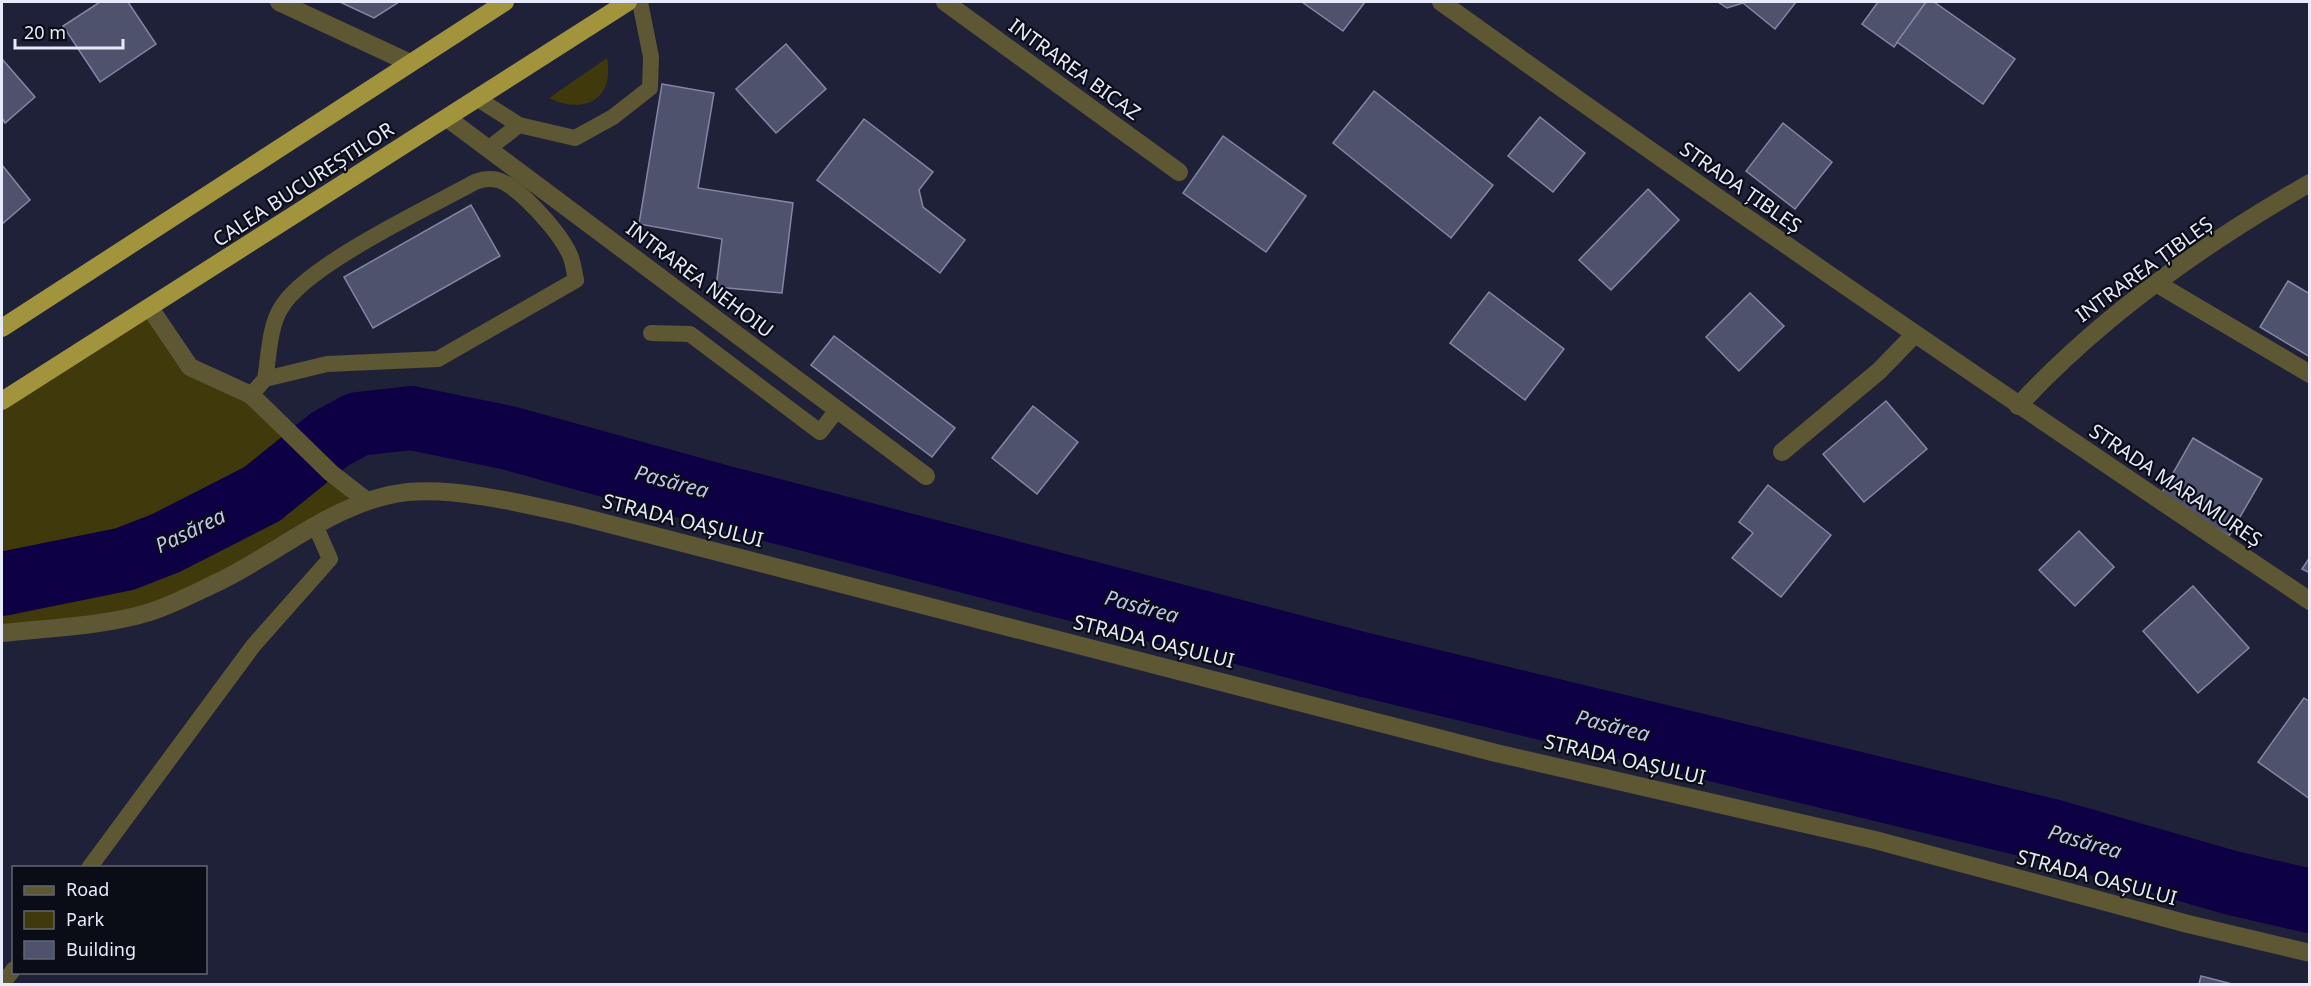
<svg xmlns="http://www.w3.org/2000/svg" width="2311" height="986" font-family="'Noto Sans',sans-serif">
<rect width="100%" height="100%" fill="#1f2139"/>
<g fill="#40390b">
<path d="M607,58C615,100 583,115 549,98Z"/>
<polygon points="150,308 190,367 251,395 367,501 149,612 2,633 2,401"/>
</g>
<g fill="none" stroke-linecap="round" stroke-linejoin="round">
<polyline stroke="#0e0044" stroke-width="64" points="2,584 125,559 166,543 262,494 330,439 358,424 411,418 509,438 726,498 1357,663 2052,831 2232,883 2310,901"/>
</g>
<g fill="#4e526d" stroke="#8387a4" stroke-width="1.5">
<polygon points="100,2 128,2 156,44 100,82 63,26"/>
<polygon points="340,2 399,2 374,18"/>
<polygon points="1302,2 1365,2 1343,31"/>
<polygon points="1718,2 1796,2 1775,29 1743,3 1727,8"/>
<polygon points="1878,2 1926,2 1894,47 1862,24"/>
<polygon points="1926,2 1934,2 2015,59 1983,104 1897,42"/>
<polygon points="786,44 826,89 776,133 736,89"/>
<polygon points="2,59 35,97 5,123 2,118"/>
<polygon points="662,84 714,93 698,188 793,203 782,293 716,287 722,239 639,224"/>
<polygon points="1374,91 1493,185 1451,238 1333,143"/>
<polygon points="1540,117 1585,153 1553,192 1508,156"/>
<polygon points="864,119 933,172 919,190 923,207 965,240 940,273 817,180"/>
<polygon points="1783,123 1832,162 1795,209 1746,171"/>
<polygon points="1223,136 1306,196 1266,252 1183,193"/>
<polygon points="2,165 30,200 2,224"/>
<polygon points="1648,189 1679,220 1611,290 1579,260"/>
<polygon points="471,205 500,256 373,328 344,277"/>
<polygon points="2288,281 2310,294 2310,357 2260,327"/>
<polygon points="1489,292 1564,349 1525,400 1450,343"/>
<polygon points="1750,293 1784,326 1739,371 1706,337"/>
<polygon points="834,336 955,428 932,457 811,365"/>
<polygon points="1886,401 1927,449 1864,502 1823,454"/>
<polygon points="1033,406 1078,442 1037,494 992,458"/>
<polygon points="2193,438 2262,479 2229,536 2160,496"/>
<polygon points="1768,485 1831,535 1781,597 1732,558 1753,533 1739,522"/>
<polygon points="2079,531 2114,567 2075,606 2039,570"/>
<polygon points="2310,557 2310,573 2302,569"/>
<polygon points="2193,586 2249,648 2198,693 2143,631"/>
<polygon points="2304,698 2310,702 2310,799 2258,762"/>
<polygon points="2201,976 2232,984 2199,984"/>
</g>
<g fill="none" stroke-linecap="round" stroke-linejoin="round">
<g stroke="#5d5734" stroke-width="16">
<polyline points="478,99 519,125 575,138 613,117 650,88 651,57 640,2"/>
<polyline points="488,149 519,125"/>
<polyline points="651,333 690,334 820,432 837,410"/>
<path d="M251,395L265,379L327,364L438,359L576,280C574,271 573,260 569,253C559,232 520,187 498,180C490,178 483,179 475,182C428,208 306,265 281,308C269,327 269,357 265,379"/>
<polyline points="89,868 253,646 330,559 315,525"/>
<polyline points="2,984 14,969"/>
</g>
<g stroke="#5d5734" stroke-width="18">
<polyline points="945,2 1179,172"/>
<path d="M1441,2C1727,207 2017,405 2310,601"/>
<polyline points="447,118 926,476"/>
<polyline points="2156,283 2310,374"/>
<polyline points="150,308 190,367 251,395 331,473 367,501"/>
<path d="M2018,406C2101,316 2203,244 2310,183"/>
<polyline points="1782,452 1879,371 1915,334"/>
</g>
<g stroke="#5d5734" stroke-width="18">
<polyline points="279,2 410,63"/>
<path d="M2,633C47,628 106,626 150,612C172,605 195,593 216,583C280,553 335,500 408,492C458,487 529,505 578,516L1496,753L1875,840L2188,924L2310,953"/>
</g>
<g stroke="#a2943c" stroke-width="18">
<polyline points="2,328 505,2"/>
<polyline points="2,401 628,2"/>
</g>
</g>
<g text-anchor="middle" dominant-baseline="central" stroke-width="4.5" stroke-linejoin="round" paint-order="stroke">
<g font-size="20" fill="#e7eafa" stroke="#0a0c16">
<text transform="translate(1075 69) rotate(36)">INTRAREA BICAZ</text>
<text transform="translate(303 184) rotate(-33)">CALEA BUCUREȘTILOR</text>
<text transform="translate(1741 187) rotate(35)">STRADA ȚIBLEȘ</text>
<text transform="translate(2144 269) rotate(-36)">INTRAREA ȚIBLEȘ</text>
<text transform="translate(700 279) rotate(37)">INTRAREA NEHOIU</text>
<text transform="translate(2176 485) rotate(34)">STRADA MARAMUREȘ</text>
<text transform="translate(683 520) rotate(14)">STRADA OAȘULUI</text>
<text transform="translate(1154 641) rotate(14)">STRADA OAȘULUI</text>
<text transform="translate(1625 759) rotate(13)">STRADA OAȘULUI</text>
<text transform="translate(2097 877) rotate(15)">STRADA OAȘULUI</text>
</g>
<g font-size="21" font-style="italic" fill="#bec4ee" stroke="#0a0c16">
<text transform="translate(672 481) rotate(15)">Pasărea</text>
<text transform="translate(190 530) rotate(-26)">Pasărea</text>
<text transform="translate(1142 606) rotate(15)">Pasărea</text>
<text transform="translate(1613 725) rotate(14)">Pasărea</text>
<text transform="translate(2085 841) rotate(16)">Pasărea</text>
</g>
</g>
<rect width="2311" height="986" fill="none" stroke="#e7eafa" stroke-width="6"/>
<rect x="12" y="866" width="195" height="108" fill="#0a0c16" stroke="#626571" stroke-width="1.5"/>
<rect x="24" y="886" width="30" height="9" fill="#5d5734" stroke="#626571" stroke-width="1.5"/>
<text x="66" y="896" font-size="18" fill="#e7eafa">Road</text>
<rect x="24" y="911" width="30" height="18" fill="#40390b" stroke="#626571" stroke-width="1.5"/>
<text x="66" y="926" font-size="18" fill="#e7eafa">Park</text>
<rect x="24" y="941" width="30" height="18" fill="#4e526d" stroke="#626571" stroke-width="1.5"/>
<text x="66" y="956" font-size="18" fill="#e7eafa">Building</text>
<path d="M15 39v9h108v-9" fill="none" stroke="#e7eafa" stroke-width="3"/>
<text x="24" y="39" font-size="18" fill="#e7eafa" stroke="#0a0c16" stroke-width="4.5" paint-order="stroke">20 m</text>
</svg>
